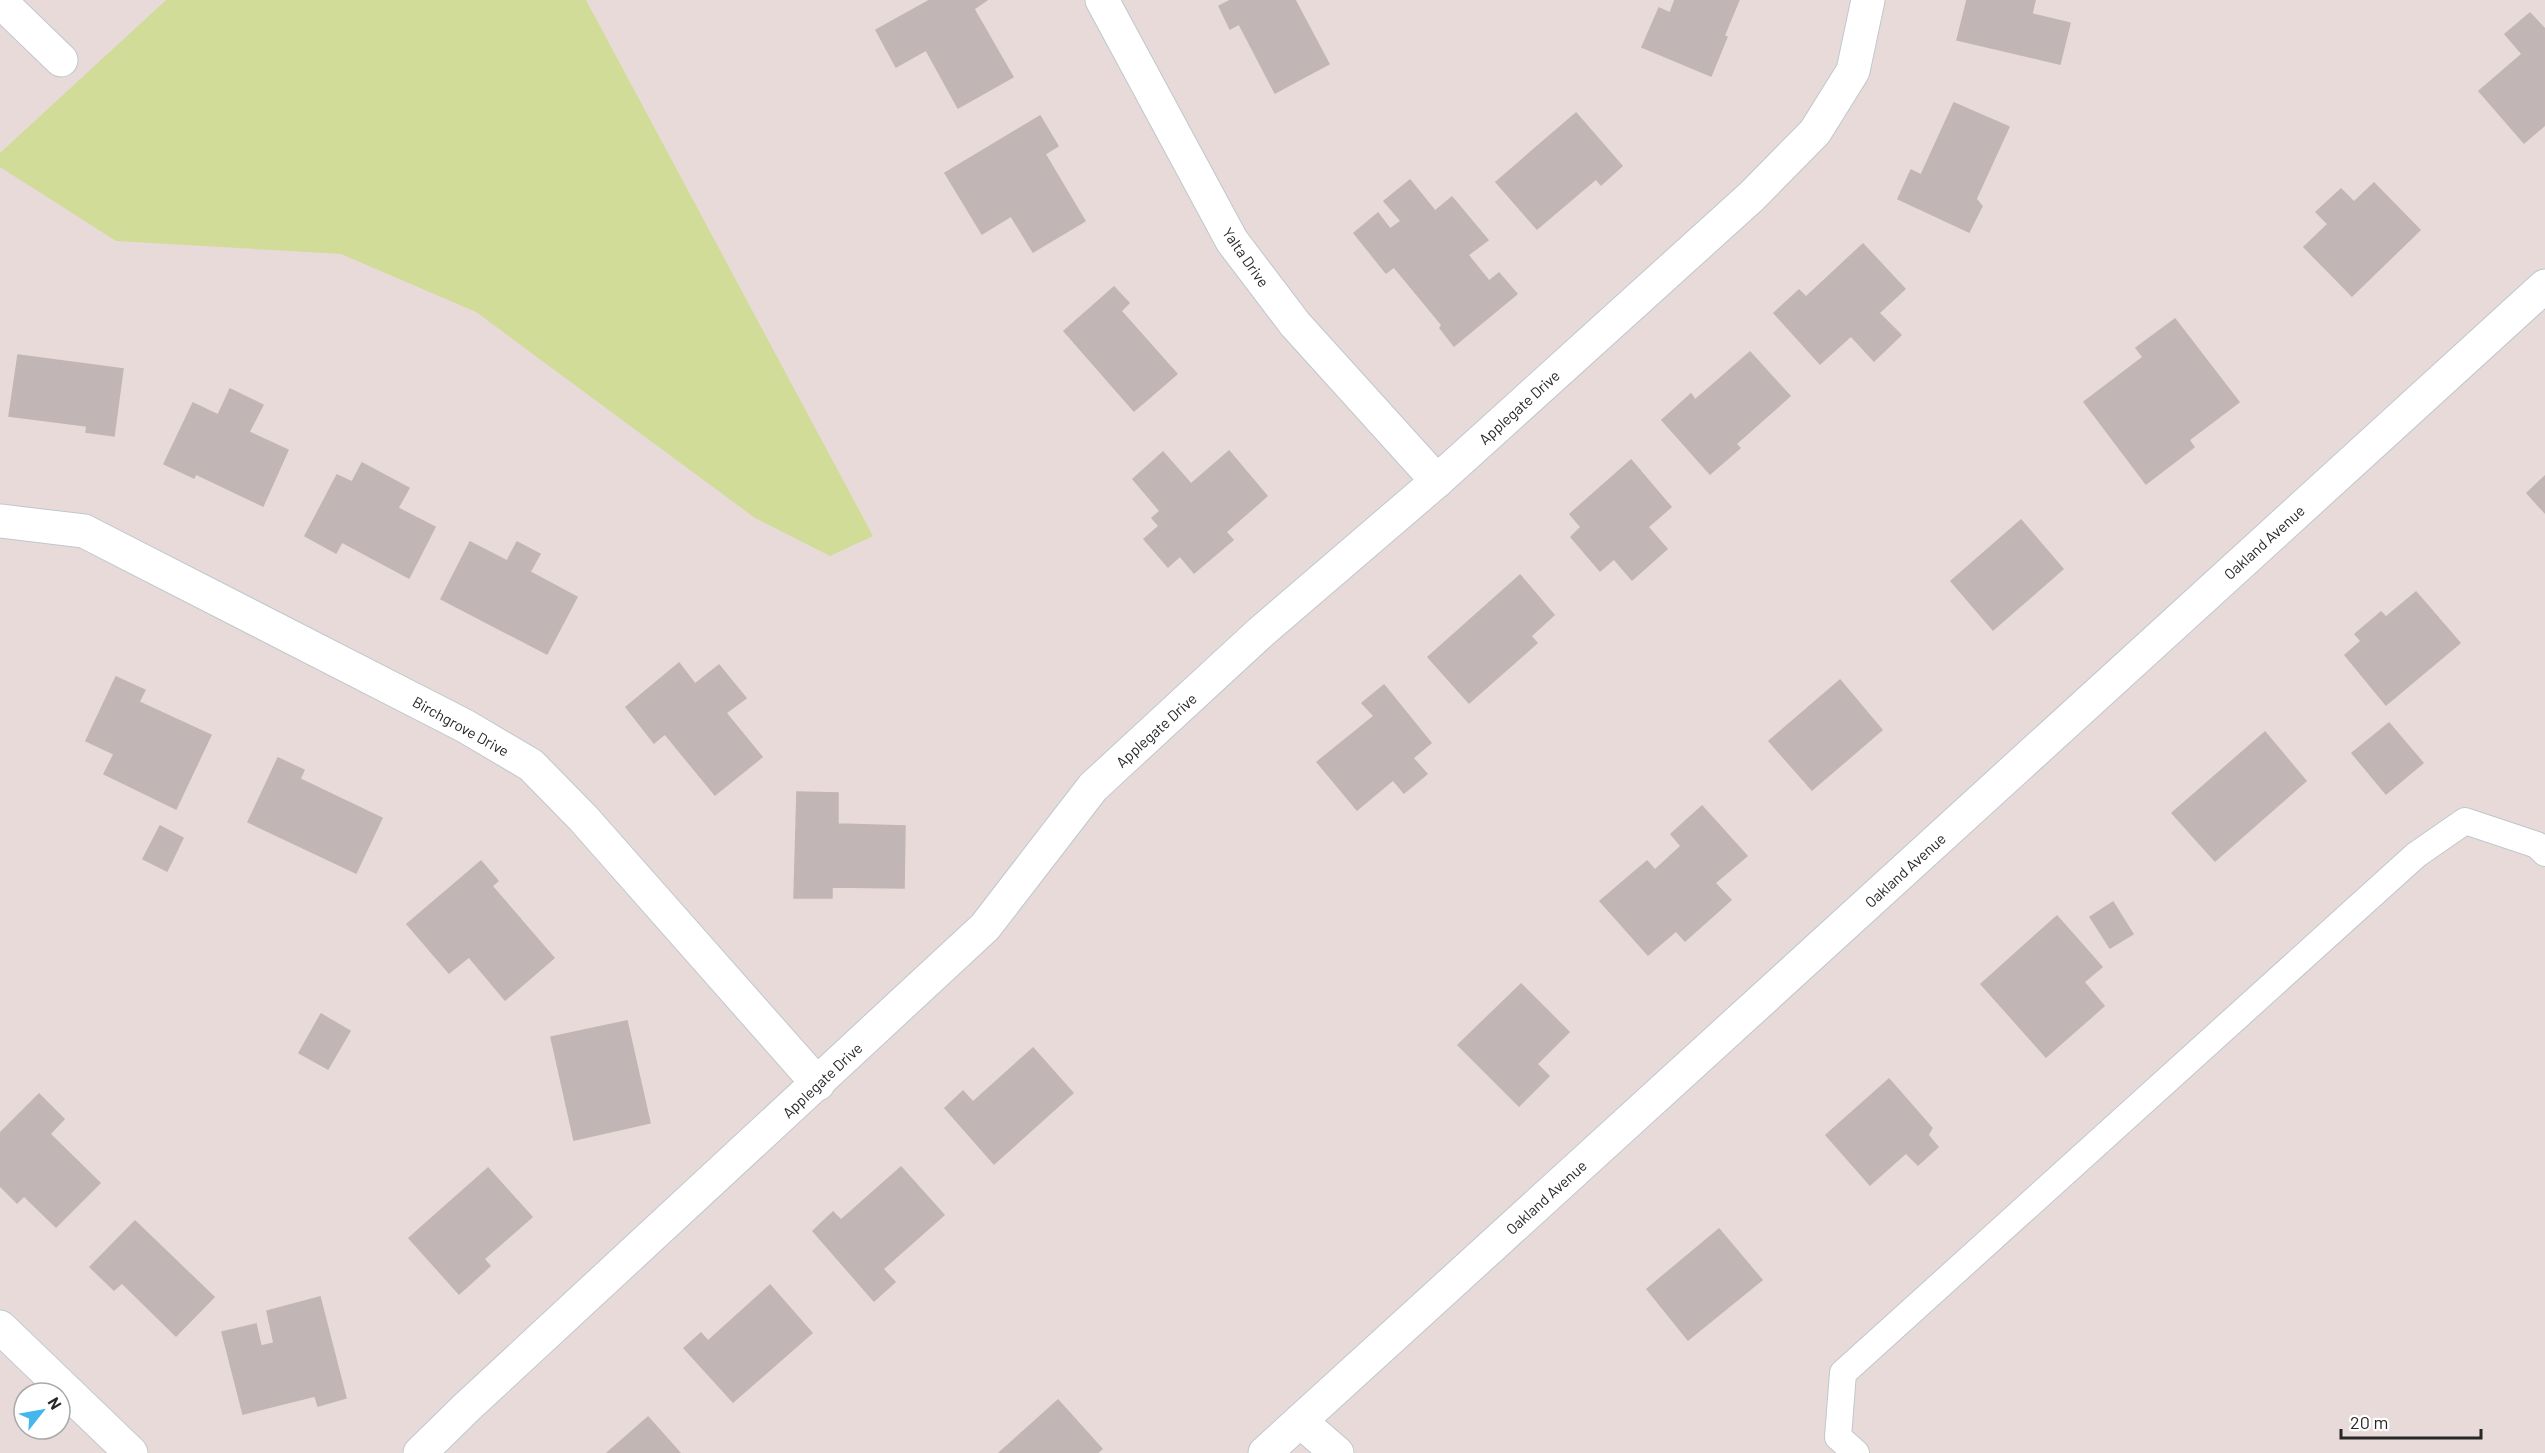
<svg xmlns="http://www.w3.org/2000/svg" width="2545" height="1453" font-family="Barlow,sans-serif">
<rect width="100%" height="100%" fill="#e8dad9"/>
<polygon fill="#d1dc98" points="166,0 586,0 873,536 830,556 755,518 476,312 341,254 116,241 0,167 0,153"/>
<g fill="#c1b6b5" stroke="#c3b5b3" stroke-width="1.5">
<polygon points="930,0 987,0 974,9 1013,77 958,108 926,50 896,67 876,30"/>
<polygon points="1231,0 1295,0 1329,64 1275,93 1239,24 1230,29 1219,6"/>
<polygon points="1675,0 1739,0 1724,36 1727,37 1711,76 1642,47 1659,8 1670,13"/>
<polygon points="1967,0 2035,0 2032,14 2070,23 2060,64 1957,40"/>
<polygon points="2530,13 2545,29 2545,125 2524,143 2479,91 2522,54 2505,34"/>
<polygon points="1954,103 2009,127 1976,199 1982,206 1969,232 1898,199 1911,170 1921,175"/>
<polygon points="1576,113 1622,166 1601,185 1596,179 1537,229 1496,182"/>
<polygon points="1040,116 1058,146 1045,154 1085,221 1033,252 1011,216 982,234 945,173"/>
<polygon points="1410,180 1435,211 1452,197 1488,240 1468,255 1489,281 1499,273 1517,294 1454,346 1440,328 1442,325 1394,267 1386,273 1354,233 1378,213 1390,229 1401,221 1384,201"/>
<polygon points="2374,183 2420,230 2352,296 2304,247 2328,224 2316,212 2341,189 2354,202"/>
<polygon points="1863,244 1905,289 1879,313 1901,335 1874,361 1851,336 1820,364 1774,313 1799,290 1806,297"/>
<polygon points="1114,287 1129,303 1121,311 1177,374 1134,411 1064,331"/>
<polygon points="2175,319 2239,402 2189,440 2194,447 2146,484 2084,402 2143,357 2136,348"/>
<polygon points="1750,352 1790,396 1736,444 1740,448 1710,474 1662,420 1691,394 1695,400"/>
<polygon points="18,355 123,369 114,436 86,432 87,426 9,416"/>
<polygon points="230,389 263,405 249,432 288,450 263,506 196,474 194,478 164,464 193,403 218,415"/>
<polygon points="1229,451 1267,496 1226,532 1233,540 1194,573 1180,556 1168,567 1144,539 1159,526 1152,518 1160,511 1133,479 1163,452 1191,484"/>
<polygon points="1631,460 1671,507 1648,527 1667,549 1632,580 1614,559 1600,571 1571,537 1581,527 1570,514"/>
<polygon points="362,463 409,488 398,508 435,527 409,578 342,542 336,553 305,536 337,475 352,482"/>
<polygon points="2545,476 2545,513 2527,493"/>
<polygon points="2021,520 2063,569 1993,630 1951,581"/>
<polygon points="470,542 507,561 517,542 540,554 530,572 577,597 547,654 441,599"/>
<polygon points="1520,575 1554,615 1531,636 1537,643 1469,703 1428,657"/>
<polygon points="2416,592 2460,643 2386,705 2345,655 2361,641 2355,634 2381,612 2386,617"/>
<polygon points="679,663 695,684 719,665 746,698 726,713 762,757 715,795 665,734 654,743 626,707"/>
<polygon points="116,677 145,690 139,702 211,735 176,809 104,774 114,754 86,741"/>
<polygon points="1840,680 1882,730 1812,790 1769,741"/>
<polygon points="1384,685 1431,743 1413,758 1427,774 1404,793 1393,780 1357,810 1317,762 1374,716 1362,703"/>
<polygon points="2389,723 2423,763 2386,794 2352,753"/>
<polygon points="2265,732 2306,781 2215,861 2172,813"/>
<polygon points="278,758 304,770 300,779 382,818 356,873 248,822"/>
<polygon points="797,792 838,793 838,824 905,826 904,888 832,887 832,898 794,898"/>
<polygon points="1702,806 1747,856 1715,883 1731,900 1685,941 1676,931 1648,955 1600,901 1647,861 1655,870 1681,846 1671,834"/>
<polygon points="160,826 183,838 167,871 143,859"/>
<polygon points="481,861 498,881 492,886 554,958 505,1000 469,957 449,973 407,924"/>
<polygon points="2113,902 2133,934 2110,948 2090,917"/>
<polygon points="2057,916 2102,967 2084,982 2104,1006 2046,1057 1981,984"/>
<polygon points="1521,984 1569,1032 1537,1064 1549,1076 1519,1106 1458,1045"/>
<polygon points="321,1014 350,1031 328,1069 299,1053"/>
<polygon points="627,1021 650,1123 574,1140 551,1037"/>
<polygon points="1033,1048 1073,1093 994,1164 945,1108 963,1091 973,1102"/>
<polygon points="1889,1079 1932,1128 1928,1135 1938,1147 1918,1165 1906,1153 1870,1185 1826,1135"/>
<polygon points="39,1094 64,1119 50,1134 100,1183 56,1227 24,1196 17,1203 0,1186 0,1133"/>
<polygon points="901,1167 944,1215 883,1269 895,1282 874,1301 813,1231 833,1212 841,1220"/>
<polygon points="488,1168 532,1217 484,1259 490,1266 459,1294 409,1238"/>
<polygon points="135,1221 214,1297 176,1336 122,1283 114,1290 90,1267"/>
<polygon points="1719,1229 1762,1280 1688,1340 1647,1289"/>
<polygon points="770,1285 812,1333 733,1402 684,1348 701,1333 708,1341"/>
<polygon points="320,1297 346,1398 318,1406 315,1396 243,1414 222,1332 256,1324 261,1346 274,1343 267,1311"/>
<polygon points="1058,1400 1102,1449 1097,1453 999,1453"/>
<polygon points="648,1417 680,1453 607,1453"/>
</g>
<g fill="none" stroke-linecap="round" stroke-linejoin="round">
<defs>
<polyline id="lane" points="1856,1453 1838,1437 1843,1373 2416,855 2465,821 2537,845 2545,853"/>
<g id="street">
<polyline points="1102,0 1232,241 1295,324 1437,481"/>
<polyline points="0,1 61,60"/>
<polyline points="0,521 84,531 465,726 531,765 583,818 818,1084"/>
<polyline points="0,1327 131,1453"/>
<polyline points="1300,1421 1337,1453"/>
<polyline points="420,1453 467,1407 985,927 1093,787 1261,632 1437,481 1752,196 1815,132 1853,71 1868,0"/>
<polyline points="1265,1453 2545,286"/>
</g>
</defs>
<use href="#lane" stroke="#bdc8cd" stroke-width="28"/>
<use href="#street" stroke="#bdc8cd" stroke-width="35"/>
<use href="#lane" stroke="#fff" stroke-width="26"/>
<use href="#street" stroke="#fff" stroke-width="33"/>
</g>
<g text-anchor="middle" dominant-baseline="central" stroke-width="4.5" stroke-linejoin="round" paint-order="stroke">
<g font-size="15" fill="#272727" stroke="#fff">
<text transform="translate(1246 257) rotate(55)">Yalta Drive</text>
<text transform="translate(1519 407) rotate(-42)">Applegate Drive</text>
<text transform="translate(2264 542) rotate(-42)">Oakland Avenue</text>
<text transform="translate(461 726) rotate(29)">Birchgrove Drive</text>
<text transform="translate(1156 730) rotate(-42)">Applegate Drive</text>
<text transform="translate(1905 870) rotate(-42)">Oakland Avenue</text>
<text transform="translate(822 1080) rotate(-43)">Applegate Drive</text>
<text transform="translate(1546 1197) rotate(-42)">Oakland Avenue</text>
</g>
</g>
<g transform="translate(42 1411) rotate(59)"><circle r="28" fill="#ffffff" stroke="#a9a9a9" stroke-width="1.5"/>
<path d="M0-4.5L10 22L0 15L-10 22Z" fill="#43b7eb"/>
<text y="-9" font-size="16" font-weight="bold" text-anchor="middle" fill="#272727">N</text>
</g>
<path d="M2341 1429v9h140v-9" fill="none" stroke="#272727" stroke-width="3"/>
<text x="2350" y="1429" font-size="18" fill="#272727" stroke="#ffffff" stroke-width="4.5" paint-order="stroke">20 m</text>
</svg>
